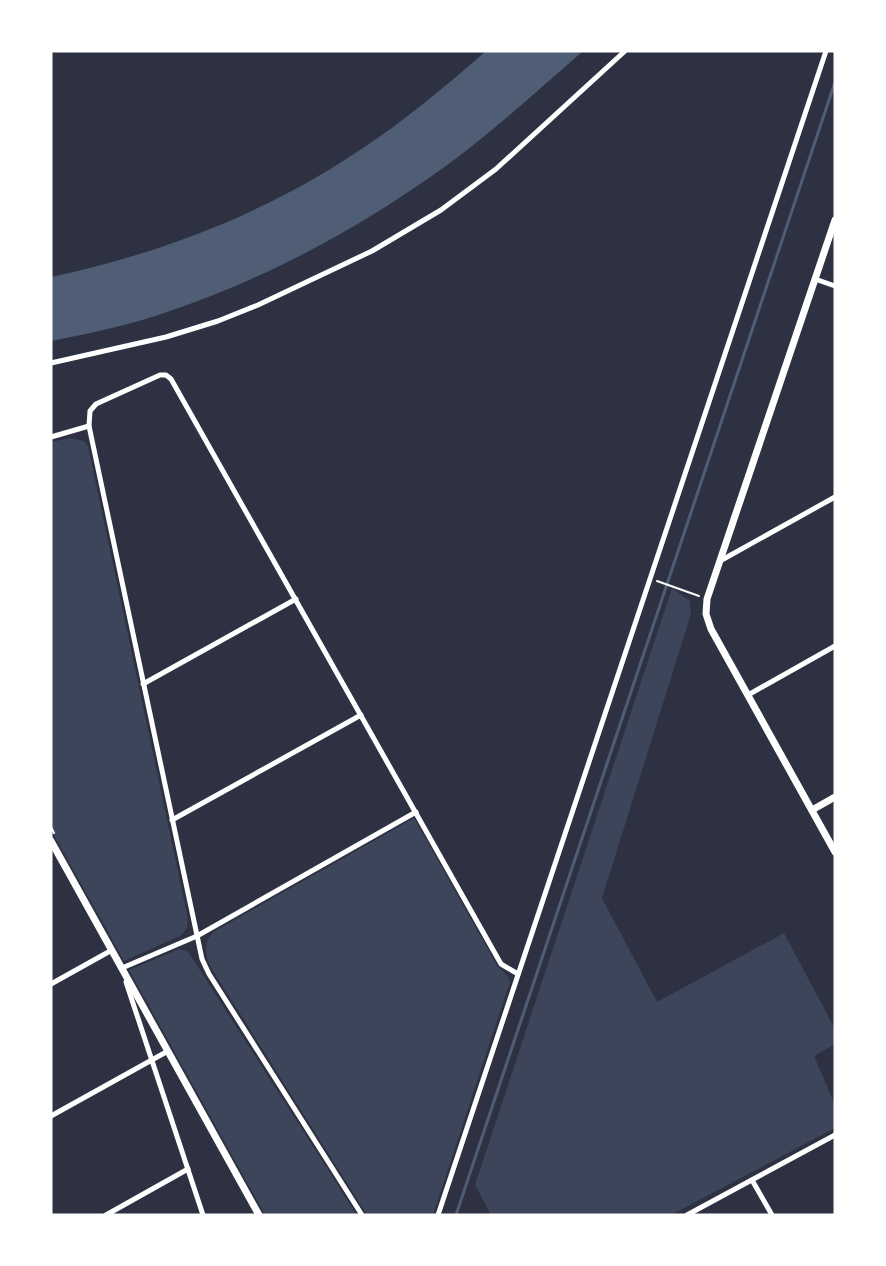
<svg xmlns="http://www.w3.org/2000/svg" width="886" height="1266" font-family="'Nunito Sans',sans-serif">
<rect width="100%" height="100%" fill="#2d3142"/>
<g fill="#3c4559">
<polygon points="69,438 84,441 88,446 188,919 187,928 180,936 124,961 51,830 51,442"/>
<polygon points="672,588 690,601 691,614 602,898 657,1002 784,933 835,1029 835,1044 814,1056 835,1105 835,1128 671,1215 491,1215 475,1185"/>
<path d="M414,818L498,967L508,976L510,982L433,1215H367L213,971C205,958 202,942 215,931Z"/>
<polygon points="179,949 187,951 191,956 357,1215 265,1215 129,970"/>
</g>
<path fill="#4f5d75" d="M486,51H583C542,87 501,124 458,157C371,222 273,276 170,311C131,325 91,333 51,341V277C159,254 264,214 357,152C403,122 445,87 486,51Z"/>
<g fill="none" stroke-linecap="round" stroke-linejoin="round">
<polyline stroke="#4f5d75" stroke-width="3" points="456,1215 835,82"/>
<g stroke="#fff" stroke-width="2">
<polyline points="657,581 699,596"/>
<polyline points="51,827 54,833"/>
</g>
<g stroke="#fff" stroke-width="5">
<polyline points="815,279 835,286"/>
<polyline points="51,363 166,337 218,321 258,305 372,251 441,210 496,169 625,51"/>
<polyline points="51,437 89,426"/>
<polyline points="720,561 835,497"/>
<polyline points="143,684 296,599"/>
<polyline points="748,695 835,646"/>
<polyline points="172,820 361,715"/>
<polyline points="123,970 122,968 197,936 416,812"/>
<polyline points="126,982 203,1215"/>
<polyline points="51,984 112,950"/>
<polyline points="51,1116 168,1051"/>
<polyline points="752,1180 772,1215"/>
<polyline points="106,1215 188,1169"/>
<polyline points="362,1215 209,974 202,959 89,426 90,411 96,404 160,375 166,375 171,379 501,964 518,974"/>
<polyline points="438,1215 826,51"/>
<polyline points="687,1215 835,1135"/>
</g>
<g stroke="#fff" stroke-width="7">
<polyline points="835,220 707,599 706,614 711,629 835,852"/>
<polyline points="812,810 835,797"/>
<polyline points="51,841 259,1215"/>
</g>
</g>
<rect width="886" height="1266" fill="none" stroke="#ffffff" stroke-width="105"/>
</svg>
